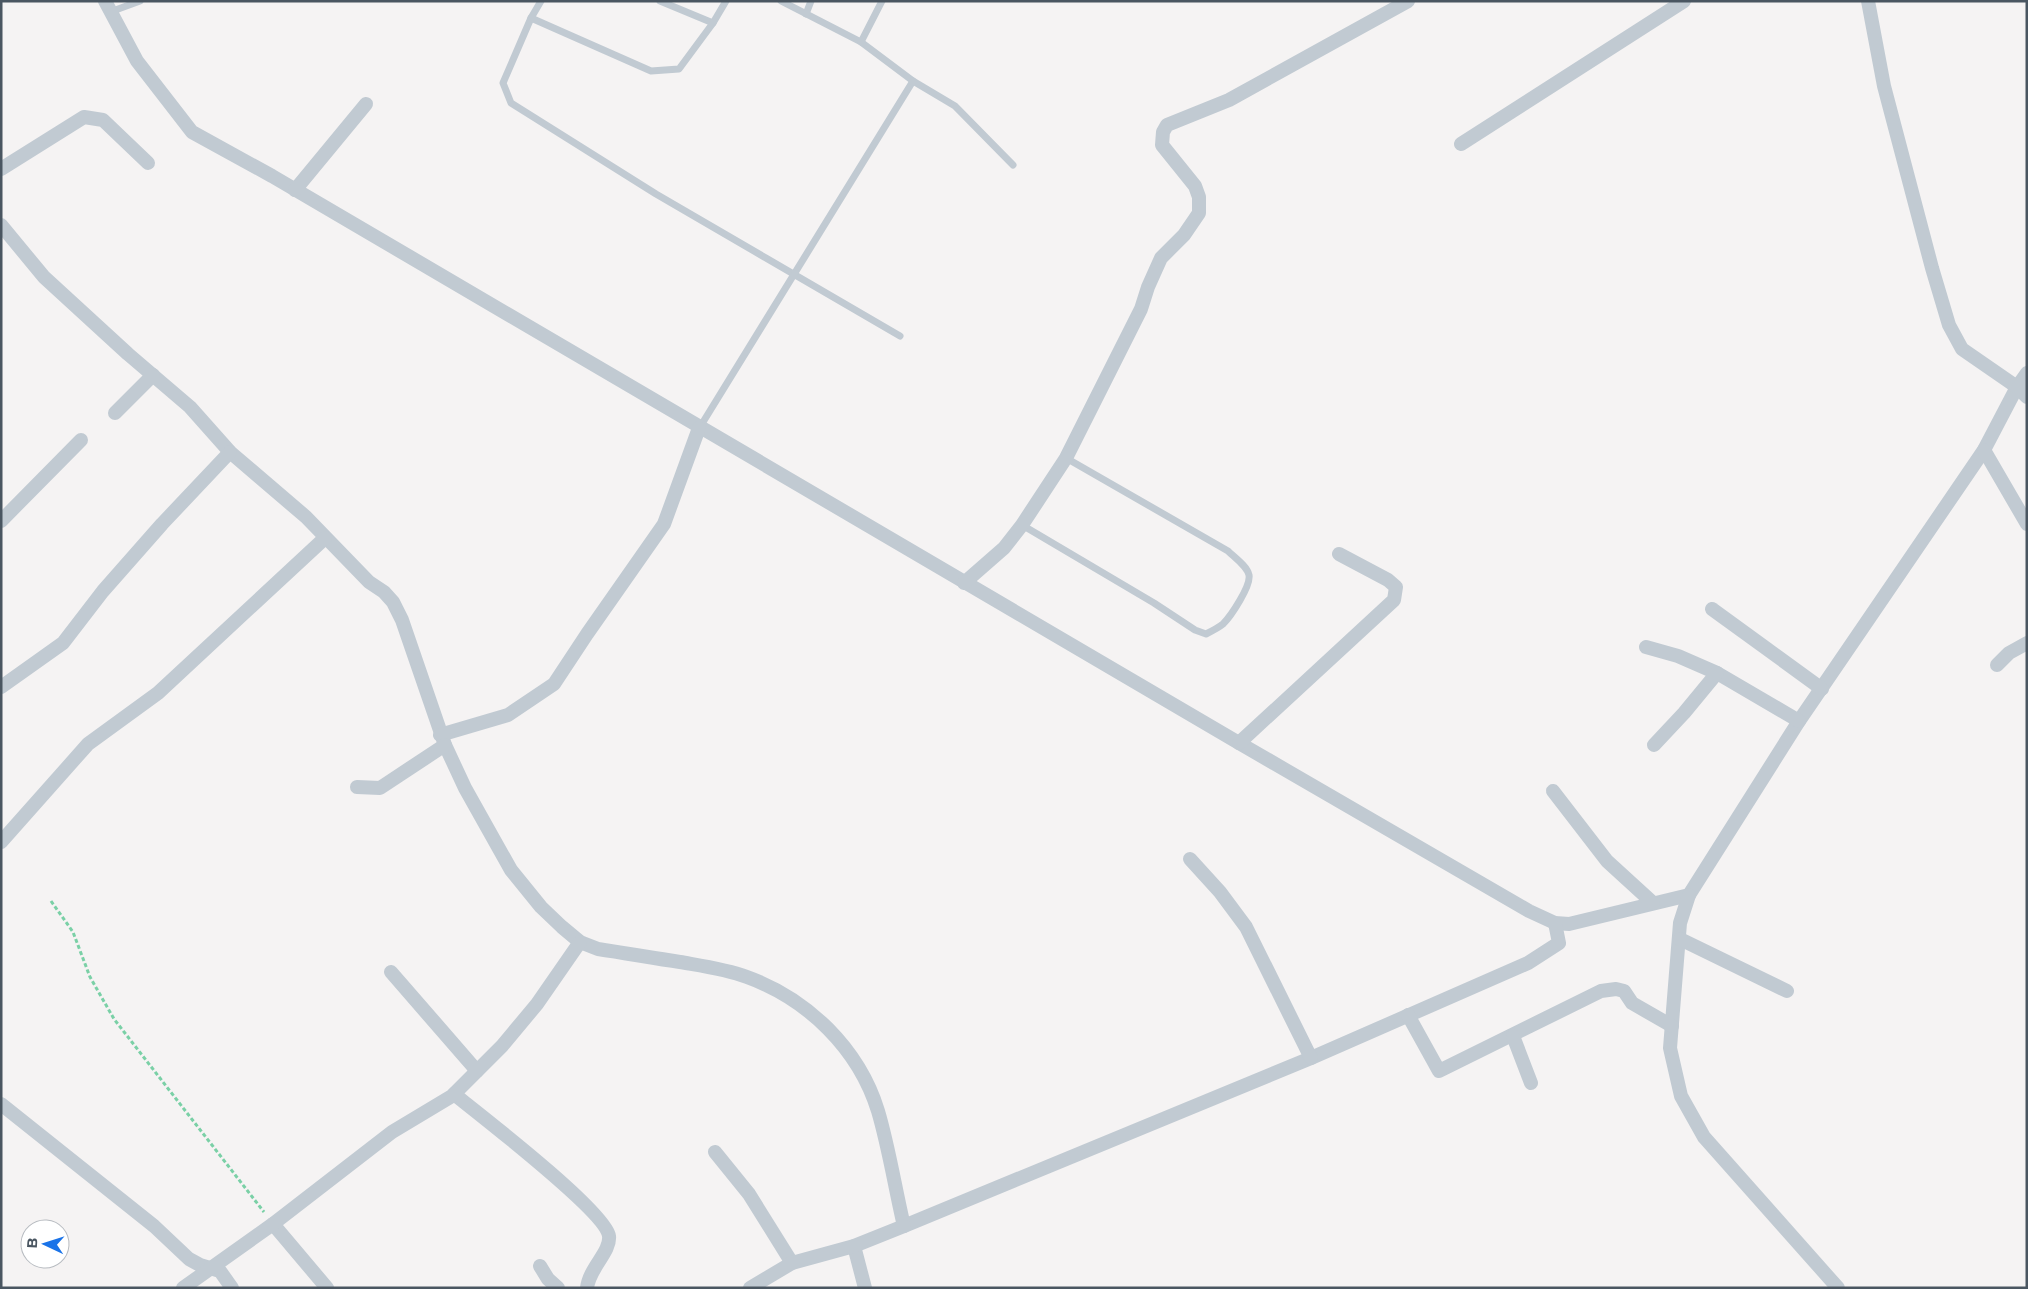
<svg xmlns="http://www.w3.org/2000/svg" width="2028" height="1289" font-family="Montserrat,sans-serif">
<rect width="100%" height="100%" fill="#f5f3f3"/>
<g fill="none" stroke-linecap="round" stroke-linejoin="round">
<polyline stroke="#7ad0a6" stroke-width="3" stroke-dasharray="4 2.5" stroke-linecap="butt" points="51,901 73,932 90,977 114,1019 264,1212"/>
<g stroke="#c1cad2" stroke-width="7">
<polyline points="541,1 531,18 503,83 511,103 656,194 900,336"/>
<polyline points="660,1 713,23"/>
<polyline points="781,1 861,42 913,81 955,106 1013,165"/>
<polyline points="110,12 140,1"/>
<polyline points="806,14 811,1"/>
<polyline points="531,18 651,71 679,69 713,23 726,1"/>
<polyline points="861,42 882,1"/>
<polyline points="700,427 913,81"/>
<path d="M1022,525L1154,603L1195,630L1206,634C1212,631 1218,628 1223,624C1231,616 1251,586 1249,575C1247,566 1234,557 1228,551L1066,458"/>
</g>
<g stroke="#c1cad2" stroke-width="14">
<polyline points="105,1 137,61 192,132 272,176 1239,743 1529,911 1555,923 1569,924 1689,895 1799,721 1984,450 2017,387 2027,373"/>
<polyline points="1868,1 1884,86 1932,268 1949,325 1962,349 2017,387 2027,397"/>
<polyline points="1461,144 1684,1"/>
<polyline points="1,169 84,117 103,120 148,163"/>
<polyline points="295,190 366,104"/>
<path d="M1,225L44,277L128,354L190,407L230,452L306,517L369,582L384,592L393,602L402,620L445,745L465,788L511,870L541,907L562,927L580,942L598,949C625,953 653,958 680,962C703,966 726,969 747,977C808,999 859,1049 878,1111C889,1148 895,1188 904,1226L1311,1058L1528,963L1559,943L1555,923"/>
<polyline points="115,413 153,375"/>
<polyline points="1984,450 2027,524"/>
<polyline points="1,521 81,440"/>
<polyline points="964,583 1004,548 1022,525 1066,458 1141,309 1148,287 1161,258 1184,235 1199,213 1199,197 1195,186 1162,145 1163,132 1167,125 1229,100 1408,1"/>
<polyline points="1712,609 1822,689"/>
<polyline points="1646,647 1678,656 1717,673 1799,721"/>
<polyline points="1997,665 2009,653 2027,643"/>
<polyline points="1,687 63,643 103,591 162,524 230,452"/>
<polyline points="440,735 508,715 554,684 587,634 664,524 699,428"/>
<polyline points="1239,743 1394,600 1396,587 1388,580 1339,554"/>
<polyline points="1654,745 1684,713 1717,673"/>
<polyline points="357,787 380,788 445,745"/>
<polyline points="1553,791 1607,861 1653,903"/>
<polyline points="1,842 88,744 158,693 325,538"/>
<polyline points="1190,859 1220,892 1246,927 1311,1058"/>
<polyline points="1689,895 1680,923 1670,1048 1681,1096 1704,1137 1838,1288"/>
<polyline points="1680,939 1787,991"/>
<polyline points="391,972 477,1071"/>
<polyline points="1408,1015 1439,1071 1601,991 1616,989 1624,991 1632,1003 1672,1026"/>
<polyline points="1513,1036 1531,1083"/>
<path d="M454,1094C479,1114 606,1212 609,1236C611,1252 589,1268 587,1288"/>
<polyline points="1,1104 154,1226 189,1259 200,1265 220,1271 232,1288"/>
<polyline points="715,1152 749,1194 792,1263"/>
<polyline points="273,1224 327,1288"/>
<polyline points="854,1246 865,1288"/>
<polyline points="540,1266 548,1279 558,1288"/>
<polyline points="183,1288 273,1224 392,1132 452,1096 502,1046 537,1004 580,942"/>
<polyline points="750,1288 792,1263 854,1246 904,1226"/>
</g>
</g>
<rect width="2028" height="1289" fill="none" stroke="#4a5661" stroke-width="5"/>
<g transform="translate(45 1244) rotate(274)"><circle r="24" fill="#ffffff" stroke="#b7bbc0"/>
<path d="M0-4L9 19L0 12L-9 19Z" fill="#1a73e8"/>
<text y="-8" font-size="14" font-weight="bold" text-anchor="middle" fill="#4a5661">B</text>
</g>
</svg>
